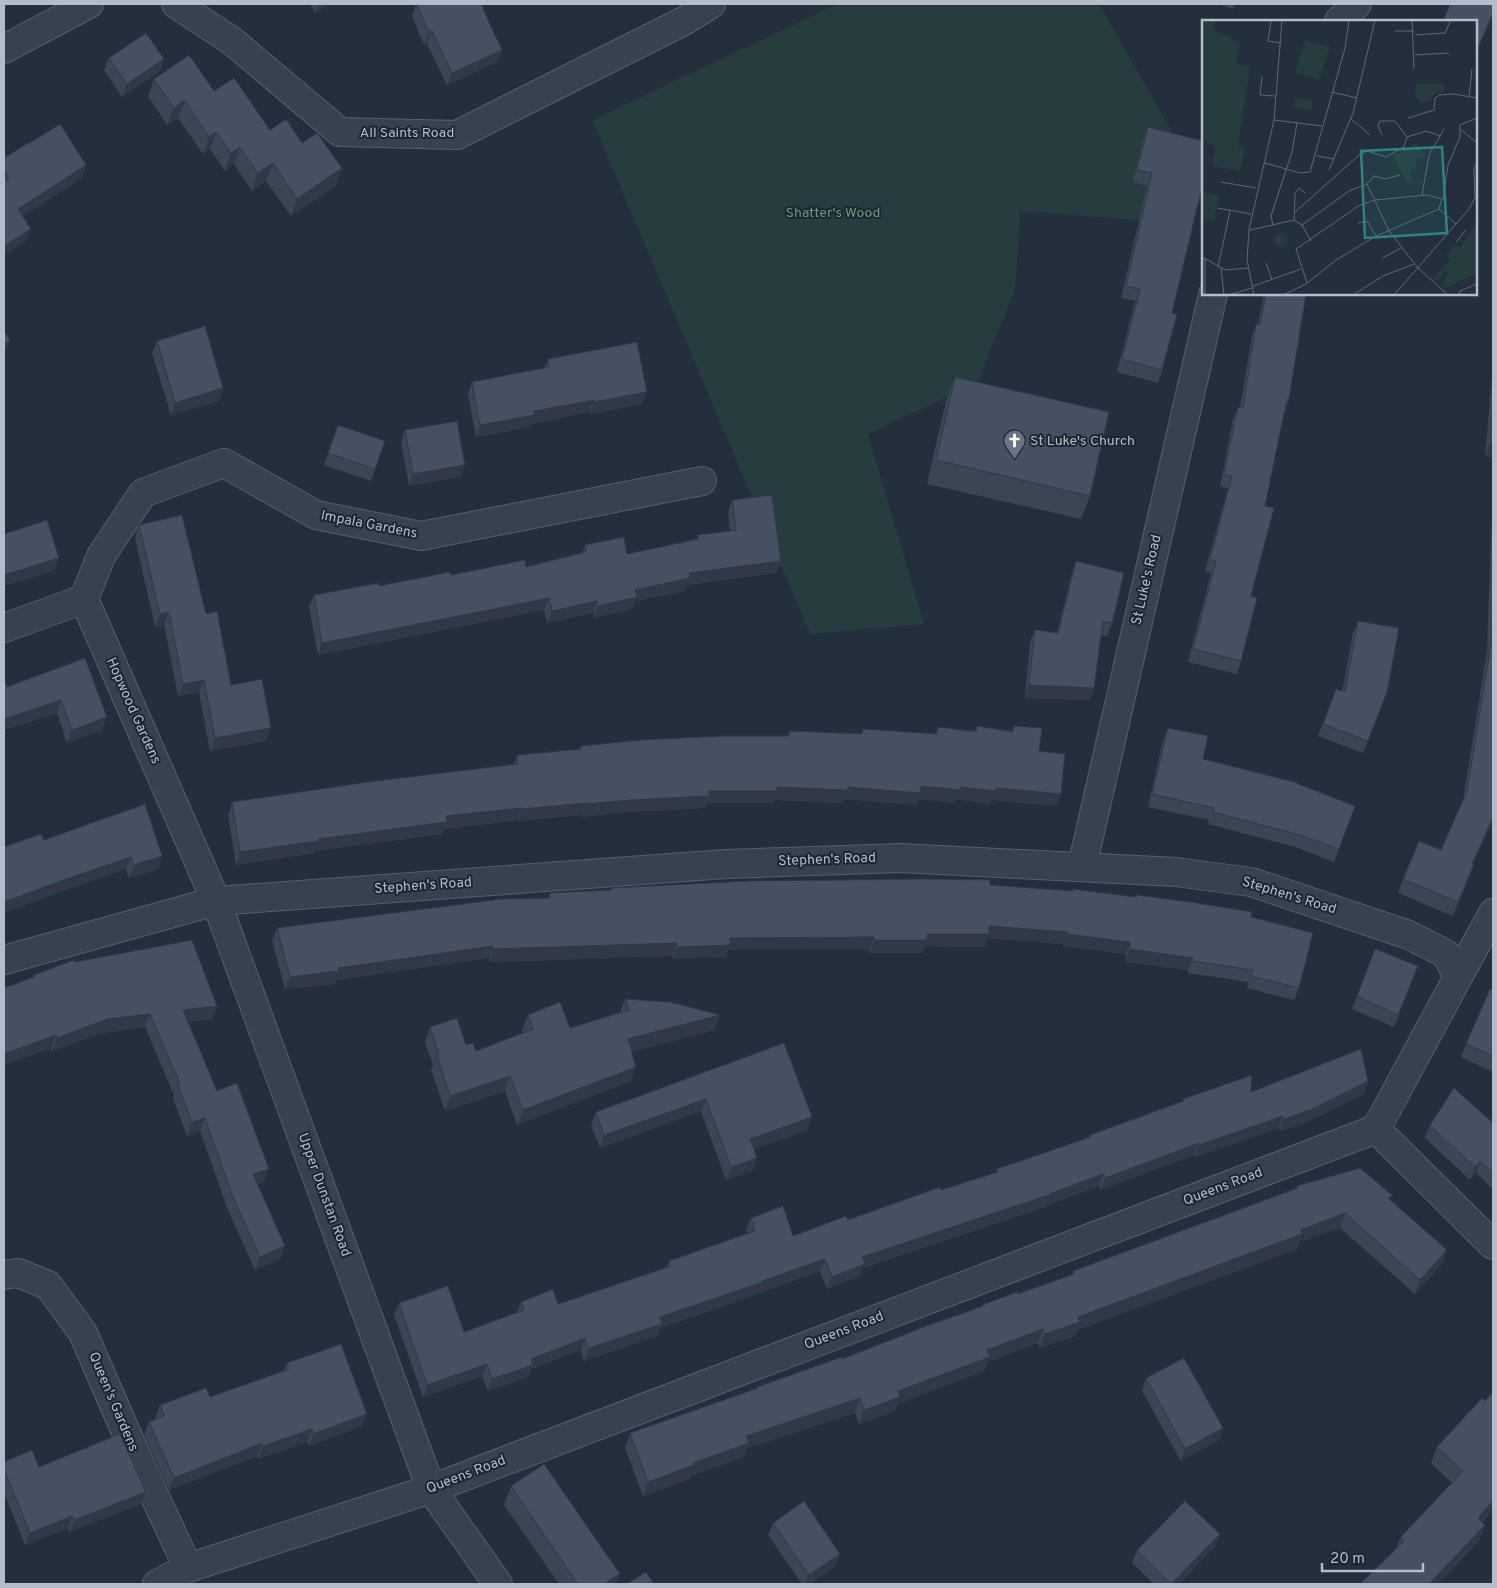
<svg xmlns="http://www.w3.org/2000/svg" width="1497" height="1588" font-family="Overpass,sans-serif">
<rect width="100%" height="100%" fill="#242f3e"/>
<polygon fill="#263c3f" points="837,4 1099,4 1192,167 1163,222 1020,211 1015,290 977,383 868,434 924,624 810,634 592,120"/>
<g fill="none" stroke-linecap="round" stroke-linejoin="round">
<defs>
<g id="minor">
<polyline points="176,4 232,41 340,132 457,135 684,21 711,4"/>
<polyline points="1339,21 1357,4"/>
<polyline points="4,49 89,4"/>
<polyline points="84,599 101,556 143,493 224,463 316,515 421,536 702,481"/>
<polyline points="4,628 84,599 216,901 431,1489 498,1584"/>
<polyline points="1082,867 1213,294"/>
<polyline points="4,960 216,901 726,864 900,858 1176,872 1251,882 1409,935 1446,954 1458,977 1376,1129"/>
<polyline points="1458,977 1493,913"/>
<polyline points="4,1275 18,1273 48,1285 83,1333 138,1460 188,1568"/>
<polyline points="157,1584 188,1568 431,1489 1376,1129 1493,1245"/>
</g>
</defs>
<use href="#minor" stroke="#565f6c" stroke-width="30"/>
<use href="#minor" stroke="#38414e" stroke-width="28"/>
</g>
<g fill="#3b4654">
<polygon points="310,4 330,4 315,13"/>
<polygon points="416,4 484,9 483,10 502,50 497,62 447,85 427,44 424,45 412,16"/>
<polygon points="1219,4 1235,4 1233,9"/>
<polygon points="109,58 164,59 160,71 122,97 104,70"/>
<polygon points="154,79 214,91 270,130 302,143 336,186 291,216 266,181 252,191 234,164 225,171 210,149 203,154 178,118 167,125 148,96"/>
<polygon points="1148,127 1172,313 1162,370 1158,383 1117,372 1135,301 1121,298 1147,186 1133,182 1143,140"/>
<polygon points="28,144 86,165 82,178 23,216 31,229 26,241 4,255 4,158"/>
<polygon points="1264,294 1306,294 1300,331 1289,399 1285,412 1284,412 1265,506 1251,596 1241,661 1237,674 1188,662 1211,573 1205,571 1228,488 1220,487 1233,419 1238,407 1240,407 1252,336 1256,324 1258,324"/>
<polygon points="157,341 219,401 171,415 152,353"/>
<polygon points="548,359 642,404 589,414 589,412 532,424 530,427 476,437 468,394 472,382 544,368"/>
<polygon points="1493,375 1493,457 1485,456 1492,379"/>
<polygon points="955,377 1090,496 1081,519 927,484 946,401"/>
<polygon points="338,425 385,441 371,481 324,465"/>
<polygon points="405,430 465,465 460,477 409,486 401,442"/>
<polygon points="1493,482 1493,820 1473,864 1469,878 1453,916 1398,893 1403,879 1441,850 1463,801 1487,651"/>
<polygon points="732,500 781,561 776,573 687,585 685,591 635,601 632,609 594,618 593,613 547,623 544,610 318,655 309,607 314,595 379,586 451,575 526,567 582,553 585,545 627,554 696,540 698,535 730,531 728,513"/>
<polygon points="139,525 206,614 231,685 271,728 266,741 210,751 199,692 178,696 164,624 155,627 135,538"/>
<polygon points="1076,561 1112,623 1107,636 1101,635 1090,700 1025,698 1030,642 1035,630 1057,633 1072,573"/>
<polygon points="1358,621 1387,692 1363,753 1318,736 1336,689 1342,692 1353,633"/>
<polygon points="85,658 102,730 67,743 57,713 4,730 4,678 7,687"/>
<polygon points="977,726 1012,731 1014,726 1039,751 1061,794 1056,806 992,800 990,804 956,799 955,803 918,799 916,805 844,799 843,803 774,800 773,803 707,803 705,808 626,812 582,817 582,815 518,821 518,820 444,829 442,834 314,851 314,853 236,865 228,815 232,802 514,764 517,755 579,749 581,746 788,736 789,731 861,734 863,729 935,734 938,727 975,731"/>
<polygon points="1168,728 1203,759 1298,784 1355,806 1334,862 1296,847 1208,824 1209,820 1148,807 1163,740"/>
<polygon points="44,840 162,856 158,869 129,878 126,869 54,894 4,913 4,847"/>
<polygon points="990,885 1072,891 1073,889 1136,897 1137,895 1251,917 1299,988 1294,1000 1247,988 1248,982 1188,973 1188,970 1125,962 1126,954 1063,946 1063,944 988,938 985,947 925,946 922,953 870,953 870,950 728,950 726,957 672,959 672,956 489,962 489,958 336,980 335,984 285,989 272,940 277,928 548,898 550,893 610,890 611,888"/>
<polygon points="75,962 217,1006 212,1019 188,1022 217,1091 264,1182 258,1184 280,1259 255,1270 228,1210 200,1131 187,1136 173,1098 174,1095 145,1027 102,1033 52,1051 51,1048 4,1065 4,988 33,977 34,975"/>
<polygon points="1413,978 1394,1027 1352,1009 1357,996"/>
<polygon points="1493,991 1493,1072 1461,1057 1466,1044"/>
<polygon points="625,999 720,1015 714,1030 631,1052 631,1081 517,1125 505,1091 445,1111 431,1069 433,1065 425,1042 430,1027 466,1045 476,1051 523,1033 522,1030 528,1015 570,1028 620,1012"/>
<polygon points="784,1043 808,1130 753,1149 757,1158 752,1171 726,1180 701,1111 600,1148 591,1125 596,1112"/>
<polygon points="1368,1081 1364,1094 1305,1123 1280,1131 1279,1128 1195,1157 1194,1155 1100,1190 1099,1186 1045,1206 1045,1207 863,1268 860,1276 827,1289 820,1271 759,1293 758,1294 660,1328 657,1336 584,1361 581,1350 531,1369 528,1377 488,1391 482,1376 423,1397 394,1315 399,1303 464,1332 517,1312 521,1302 558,1304 667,1267 669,1261 748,1233 746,1230 751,1218 793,1236 941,1190 996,1173 997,1169 1089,1137 1090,1135 1182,1101 1183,1099 1251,1092"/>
<polygon points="1493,1123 1493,1189 1476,1173 1470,1180 1425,1138 1430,1125"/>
<polygon points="1297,1186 1391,1201 1447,1250 1442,1264 1415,1294 1340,1228 1299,1242 1297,1249 1077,1330 1075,1336 1039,1348 1038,1343 988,1362 984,1371 897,1404 895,1411 859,1424 855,1413 747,1448 744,1457 690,1476 689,1479 643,1496 625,1448 630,1433 756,1389 757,1387 842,1359 982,1307 982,1305 1072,1275 1073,1271 1296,1188"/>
<polygon points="287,1363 362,1426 309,1446 307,1442 258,1459 257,1456 169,1490 144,1435 149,1422 156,1420 155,1418 160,1405 210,1397 284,1371"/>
<polygon points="1146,1378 1219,1440 1181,1461 1142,1391"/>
<polygon points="1482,1398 1483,1523 1479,1541 1396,1549 1400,1538 1452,1483 1431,1463 1437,1447"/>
<polygon points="4,1462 39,1467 146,1492 141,1504 69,1532 68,1528 25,1545 4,1493"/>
<polygon points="511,1486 616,1584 559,1584 504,1505"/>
<polygon points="773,1523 840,1554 835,1566 809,1584 802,1584 768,1535"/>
<polygon points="1215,1547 1179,1584 1154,1584 1132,1563 1137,1550"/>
</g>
<g fill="#303945">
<polygon points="318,4 330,4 315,13"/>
<polygon points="1493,13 1493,15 1476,56 1476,54"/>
<polygon points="432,31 427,44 424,45 429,32"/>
<polygon points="502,50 497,62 447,85 452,73"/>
<polygon points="164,59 160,71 122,97 127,84"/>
<polygon points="185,100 178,118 167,125 174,108"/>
<polygon points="216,132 210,149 203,154 209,137"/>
<polygon points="240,147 234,164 225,171 231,153"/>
<polygon points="273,163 266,181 252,191 258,173"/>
<polygon points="86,165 82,178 14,222 18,209"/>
<polygon points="342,168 336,186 291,216 297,199"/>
<polygon points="31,229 26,241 4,255 4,246"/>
<polygon points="10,340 5,352 4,353 4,344"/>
<polygon points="223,388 219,401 171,415 175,403"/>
<polygon points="647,392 642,404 589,414 594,402"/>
<polygon points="594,400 589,412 532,424 530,427 476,437 480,425 534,411"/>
<polygon points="1490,442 1493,443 1493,457 1485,456"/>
<polygon points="465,465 460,477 409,486 413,474"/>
<polygon points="59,558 54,571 4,586 4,575"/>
<polygon points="781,561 776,573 687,585 685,591 635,601 632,609 594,618 598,606 635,590 689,573"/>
<polygon points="549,598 544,610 318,655 322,643"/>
<polygon points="597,601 593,613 547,623 552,611"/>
<polygon points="169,612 164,624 155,627 160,614"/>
<polygon points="204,680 199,692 178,696 183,684"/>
<polygon points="1029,685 1094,688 1090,700 1025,698"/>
<polygon points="61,700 57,713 4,730 4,719"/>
<polygon points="107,717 102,730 67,743 72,730"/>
<polygon points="271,728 266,741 210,751 215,738"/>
<polygon points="921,786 996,788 1061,794 1056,806 992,800 990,804 956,799 955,803 918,799 916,805 844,799 843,803 774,800 773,803 707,803 705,808 626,812 582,817 586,804 709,791 777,787"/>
<polygon points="586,803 582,815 518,821 522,809"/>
<polygon points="522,808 518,820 444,829 442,834 314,851 314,853 236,865 240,852 446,816"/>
<polygon points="1493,817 1493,820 1467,877 1472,864"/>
<polygon points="162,856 158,869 129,878 134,865"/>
<polygon points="131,857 126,869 54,894 4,913 4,902 58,882"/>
<polygon points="1474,864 1469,878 1453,916 1458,902"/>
<polygon points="989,926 1068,932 1063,944 988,938 985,947 925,946 922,953 870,953 874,940"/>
<polygon points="1067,934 1130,942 1126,954 1063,946"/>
<polygon points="874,937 870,950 728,950 726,957 672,959 677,947 730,938"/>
<polygon points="677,943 672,956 489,962 493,949"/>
<polygon points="493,946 489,958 336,980 335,984 285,989 290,977 338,968"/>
<polygon points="1130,949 1193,958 1188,970 1125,962"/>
<polygon points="217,1006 212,1019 178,1023 183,1010"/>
<polygon points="150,1014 145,1027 102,1033 52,1051 57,1038 107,1019"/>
<polygon points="720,1015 714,1030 622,1054 628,1039"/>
<polygon points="56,1035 51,1048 4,1065 4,1054"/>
<polygon points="636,1067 631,1081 517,1125 523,1110"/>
<polygon points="510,1076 505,1091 445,1111 450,1096"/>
<polygon points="1368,1081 1364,1094 1305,1123 1280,1131 1284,1119"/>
<polygon points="706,1099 701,1111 600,1148 604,1135"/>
<polygon points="1283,1116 1279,1128 1195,1157 1199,1145"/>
<polygon points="812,1117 808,1130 745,1152 750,1139"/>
<polygon points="205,1118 200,1131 187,1136 192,1122"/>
<polygon points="1199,1143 1194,1155 1100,1190 1105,1178"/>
<polygon points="757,1158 752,1171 726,1180 731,1167"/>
<polygon points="1480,1161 1476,1173 1470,1180 1475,1167"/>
<polygon points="269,1169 264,1182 248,1187 253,1174"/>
<polygon points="1103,1174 1099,1186 1045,1206 1045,1207 863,1268 860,1276 827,1289 832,1277 862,1257 1049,1194"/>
<polygon points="1345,1213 1340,1228 1299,1242 1297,1249 1077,1330 1075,1336 1039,1348 1045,1334 1078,1317 1301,1230"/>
<polygon points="285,1246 280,1259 255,1270 260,1257"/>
<polygon points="1447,1250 1442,1264 1415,1294 1420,1280"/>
<polygon points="825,1259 820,1271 759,1293 758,1294 660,1328 657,1336 584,1361 589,1348 660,1317"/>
<polygon points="1043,1329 1038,1343 988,1362 984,1371 897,1404 895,1411 859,1424 864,1410 898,1391 987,1350"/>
<polygon points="585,1338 581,1350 531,1369 528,1377 488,1391 492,1379 531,1359"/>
<polygon points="487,1364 482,1376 423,1397 427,1385"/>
<polygon points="860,1398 855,1413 747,1448 744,1457 690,1476 689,1479 643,1496 648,1482 693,1463 746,1436"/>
<polygon points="367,1414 362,1426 309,1446 313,1434"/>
<polygon points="1223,1428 1219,1440 1181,1461 1185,1449"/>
<polygon points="312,1429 307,1442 258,1459 263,1446"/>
<polygon points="262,1443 257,1456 169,1490 174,1478"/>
<polygon points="146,1492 141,1504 69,1532 74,1520"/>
<polygon points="1493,1501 1493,1511 1472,1534 1478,1518"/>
<polygon points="72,1516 68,1528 25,1545 30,1533"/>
<polygon points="1485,1525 1479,1541 1439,1584 1429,1584"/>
<polygon points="1220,1534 1215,1547 1179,1584 1171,1584"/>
<polygon points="840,1554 835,1566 809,1584 805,1584 809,1575"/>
<polygon points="620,1574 616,1584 604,1584"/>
</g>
<g fill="#455162" stroke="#303945">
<polygon points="416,4 482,4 484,9 483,9 502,50 452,73 432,31 429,32"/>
<polygon points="1450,4 1493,4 1493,13 1477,50 1476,49 1476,21 1443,21"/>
<polygon points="146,33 164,59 127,84 109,58"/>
<polygon points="189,55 214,91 234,78 270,130 286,119 302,143 317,133 342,168 297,199 273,163 258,173 240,147 231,153 216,132 209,137 185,100 174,108 154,79"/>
<polygon points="60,124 86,165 18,209 31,229 4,246 4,182 9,179 4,170 4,158 28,143 28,144"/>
<polygon points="1148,127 1203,141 1203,183 1172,313 1177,314 1162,370 1122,359 1140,289 1126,286 1152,173 1137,170"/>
<polygon points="1266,294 1306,294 1300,331 1289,399 1287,399 1265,506 1274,508 1251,596 1257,598 1241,661 1193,649 1216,561 1210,559 1232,476 1224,474 1238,407 1243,408 1256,324 1260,325"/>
<polygon points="205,326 223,388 175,403 157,341"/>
<polygon points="4,331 10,340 4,344"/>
<polygon points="637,342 647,392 594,402 594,400 534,411 535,415 480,425 472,382 549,367 548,359"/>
<polygon points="955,377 1109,412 1090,496 936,460"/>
<polygon points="1493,402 1493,443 1490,442"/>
<polygon points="457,421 465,465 413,474 405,430"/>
<polygon points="338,425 385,441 375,469 328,453"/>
<polygon points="772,495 781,561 689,573 690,578 635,590 637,597 598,606 597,601 552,611 549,598 322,643 314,595 379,583 379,586 450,572 451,575 525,560 526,567 586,552 585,545 624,537 627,554 698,539 698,535 736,530 732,500"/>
<polygon points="182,515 206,614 217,611 231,685 262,679 271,728 215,738 204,680 183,684 169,612 160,614 139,525"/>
<polygon points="47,520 59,558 4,575 4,534"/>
<polygon points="1076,561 1124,573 1112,623 1103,621 1094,688 1029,685 1035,630 1058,633"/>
<polygon points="1493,611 1493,817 1472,864 1474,864 1458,902 1403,879 1419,841 1441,850 1467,791 1492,638"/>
<polygon points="1358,621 1399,628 1387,692 1368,741 1323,724 1336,689 1345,692"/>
<polygon points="85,658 107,717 72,730 61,700 4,719 4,678 7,687"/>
<polygon points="977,726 1013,732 1014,726 1042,728 1039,751 1065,754 1061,794 996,788 995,791 960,787 960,790 921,786 920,793 848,787 847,790 777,787 777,791 709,791 709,796 631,800 586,804 586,803 522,809 522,808 446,816 447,822 318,839 318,841 240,852 232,802 375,781 518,764 517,755 581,749 581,746 641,740 722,736 789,736 789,731 862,734 863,729 937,734 938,727 976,732"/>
<polygon points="1168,728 1208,736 1203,759 1298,783 1298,784 1355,806 1339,849 1300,835 1213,812 1214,808 1152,794"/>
<polygon points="145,804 162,856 134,865 131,857 58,882 4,902 4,847 41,834 44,840"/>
<polygon points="927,879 990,880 990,885 1073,891 1073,889 1136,897 1137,895 1190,902 1252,912 1251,917 1313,933 1299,988 1251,976 1253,970 1192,961 1193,958 1130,949 1130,942 1067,934 1068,932 989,926 989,934 927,934 927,940 874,940 874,937 730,938 730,945 677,947 677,943 493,949 493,946 338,968 339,971 290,977 277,928 501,899 550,898 550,893 611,890 611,888 749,881"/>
<polygon points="192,940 217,1006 183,1010 217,1091 237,1083 269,1169 253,1174 285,1246 260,1257 233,1197 205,1118 192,1122 178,1085 180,1084 150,1014 107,1019 57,1038 56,1035 4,1054 4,988 34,977 34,975 74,960 75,962"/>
<polygon points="1375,949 1418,966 1398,1015 1357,996"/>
<polygon points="1490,989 1493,991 1493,1056 1466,1044"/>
<polygon points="625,999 670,1002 720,1015 628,1039 636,1067 523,1110 510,1076 450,1096 437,1055 439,1054 430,1027 457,1018 466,1045 473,1043 476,1051 533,1029 528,1015 560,1002 570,1028 629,1010"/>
<polygon points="784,1043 812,1117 750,1139 757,1158 731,1167 706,1099 604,1135 596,1112"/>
<polygon points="1361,1049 1368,1081 1310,1110 1284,1119 1283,1116 1199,1145 1199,1143 1105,1178 1103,1174 1049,1194 1049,1195 862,1257 865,1264 832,1277 825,1259 762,1281 763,1282 660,1317 662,1324 589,1348 585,1338 531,1359 533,1365 492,1379 487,1364 427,1385 399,1303 448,1286 464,1332 524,1310 521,1302 553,1289 558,1304 671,1266 669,1261 755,1231 751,1218 783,1206 793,1236 846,1216 848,1220 940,1187 941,1190 998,1172 997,1169 1090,1137 1090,1135 1184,1101 1183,1099 1252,1075 1251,1092"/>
<polygon points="1454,1088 1493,1123 1493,1173 1480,1161 1475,1167 1430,1125"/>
<polygon points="1360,1168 1393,1196 1388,1198 1447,1250 1420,1280 1345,1213 1301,1230 1302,1234 1078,1317 1080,1322 1045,1334 1043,1329 987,1350 990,1357 898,1391 900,1397 864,1410 860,1398 746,1436 749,1443 693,1463 694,1465 648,1482 630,1433 758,1388 757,1387 842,1357 842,1359 929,1325 983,1306 982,1305 1017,1292 1018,1294 1074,1274 1073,1271 1298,1188 1297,1186"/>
<polygon points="341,1344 367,1414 313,1434 312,1429 263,1446 262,1443 174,1478 149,1422 164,1416 160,1405 206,1388 210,1397 289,1369 287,1363"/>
<polygon points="1184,1358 1223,1428 1185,1449 1146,1378"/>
<polygon points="1493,1392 1493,1501 1478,1518 1485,1525 1429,1584 1360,1584 1404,1541 1400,1538 1463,1471 1437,1447 1482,1398 1485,1401"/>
<polygon points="120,1434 146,1492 74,1520 72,1516 30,1533 4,1469 4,1462 32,1450 39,1467"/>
<polygon points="544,1464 620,1574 604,1584 578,1584 511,1486"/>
<polygon points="804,1501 840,1554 809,1575 773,1523"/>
<polygon points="1185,1501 1220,1534 1171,1584 1137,1550"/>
<polygon points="646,1572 654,1584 627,1584"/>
</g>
<defs>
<symbol id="church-pin" viewBox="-11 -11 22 30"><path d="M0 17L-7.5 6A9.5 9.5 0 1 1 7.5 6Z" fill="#6b7280" stroke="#1d2633"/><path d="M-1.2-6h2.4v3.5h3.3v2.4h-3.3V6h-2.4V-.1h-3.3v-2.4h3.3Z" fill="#fff"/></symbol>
</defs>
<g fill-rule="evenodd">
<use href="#church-pin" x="1002" y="428" width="25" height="34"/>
</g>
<g text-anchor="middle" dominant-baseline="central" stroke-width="4" stroke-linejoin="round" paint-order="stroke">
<g font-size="14" fill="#b4bcc9" stroke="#1d2633">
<text x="407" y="133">All Saints Road</text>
<text transform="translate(369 525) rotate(11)">Impala Gardens</text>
<text transform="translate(1147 580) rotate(-77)">St Luke's Road</text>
<text transform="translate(133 711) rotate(66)">Hopwood Gardens</text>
<text transform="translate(827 860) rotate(-2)">Stephen's Road</text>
<text transform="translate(423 886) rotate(-4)">Stephen's Road</text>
<text transform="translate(1289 896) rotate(17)">Stephen's Road</text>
<text transform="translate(1223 1187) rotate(-21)">Queens Road</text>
<text transform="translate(324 1195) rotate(70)">Upper Dunstan Road</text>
<text transform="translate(844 1331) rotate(-21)">Queens Road</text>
<text transform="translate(113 1402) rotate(67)">Queen's Gardens</text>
<text transform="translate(466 1475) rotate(-21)">Queens Road</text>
</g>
<g font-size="14" fill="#6b9a76" stroke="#1d2633">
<text x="833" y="213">Shatter's Wood</text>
</g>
<g font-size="14" fill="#b4bcc9" stroke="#1d2633" text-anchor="start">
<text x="1030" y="441">St Luke's Church</text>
</g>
</g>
<g transform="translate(1202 20)">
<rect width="275" height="275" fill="#242f3e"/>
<path d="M0,0H14L11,9L38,23L34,43L48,47L36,126L43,128L38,151L10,146L13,126L0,121ZM103,20L128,27L117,60L93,52ZM214,64H242V71L231,75L229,81L220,83L213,76ZM93,78L110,81L109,90L91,87ZM215,123L224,137L215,140L213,149L207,153L211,163H205L191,136ZM0,172L17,175L12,200L0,197ZM275,201L274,253L244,268L240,265L246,253L243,251L235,262L231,259L248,240L244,236L253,225L258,228ZM72 220a7 7 0 1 1 14 0a7 7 0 1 1-14 0Z" fill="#263c3f"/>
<path fill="none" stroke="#5e6776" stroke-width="1" d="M210,0L212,49M69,1L66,21L78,23M193,11H212M213,15L243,13L249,0M213,35L247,33M60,57L58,75L73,76M130,72L155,78M267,76L270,49M206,98L232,90L233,78L238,75L252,74L275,78M149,99L168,115M72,100L120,106M258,109L275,123M180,115L176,106L178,101H193L205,117M205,117L224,111L239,116M115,136L132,139M63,143L98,153L108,152L143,28L147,0M127,150L151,93L173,0M19,162L54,168M165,164L172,156L183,159L198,155M220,175L227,135L242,109M241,180L246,145L258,117V105L275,98M15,188L49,194M92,193L156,136L165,131L184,137L202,127L205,117M92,200L93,173L97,168L103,173M156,203L165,201L174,216M71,205L69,196L90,132L95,103M100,205L147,171L165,164L187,211L216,248L246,275M48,210L92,200L100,205L109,221M254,222L264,210M0,237L23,250L46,248M180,238L199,228M64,243L70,260M16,247L28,191M19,248L22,275M105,263L94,229L158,185L173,180L225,175L240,179L237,189M51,266L99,249M3,275V239M26,275L50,268M52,275L45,240L47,210L72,100L80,0M81,275L104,264L134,240L174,216L237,189L254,204M151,275L181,256L212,244M192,275L267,189L273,178L272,149L275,141M257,275L258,271L275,264"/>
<path fill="#308480" fill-opacity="0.15" stroke="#308480" stroke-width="2.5" d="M240,127L245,213L163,218L159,131Z"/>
<rect width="275" height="275" fill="none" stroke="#b4bcc9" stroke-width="2.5"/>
</g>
<rect width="1497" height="1588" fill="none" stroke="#b4bcc9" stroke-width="10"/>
<path d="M1322 1563v8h101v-8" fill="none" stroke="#b4bcc9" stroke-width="2.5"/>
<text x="1330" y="1563" font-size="15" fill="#b4bcc9" stroke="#1d2633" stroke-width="4" paint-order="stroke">20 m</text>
</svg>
